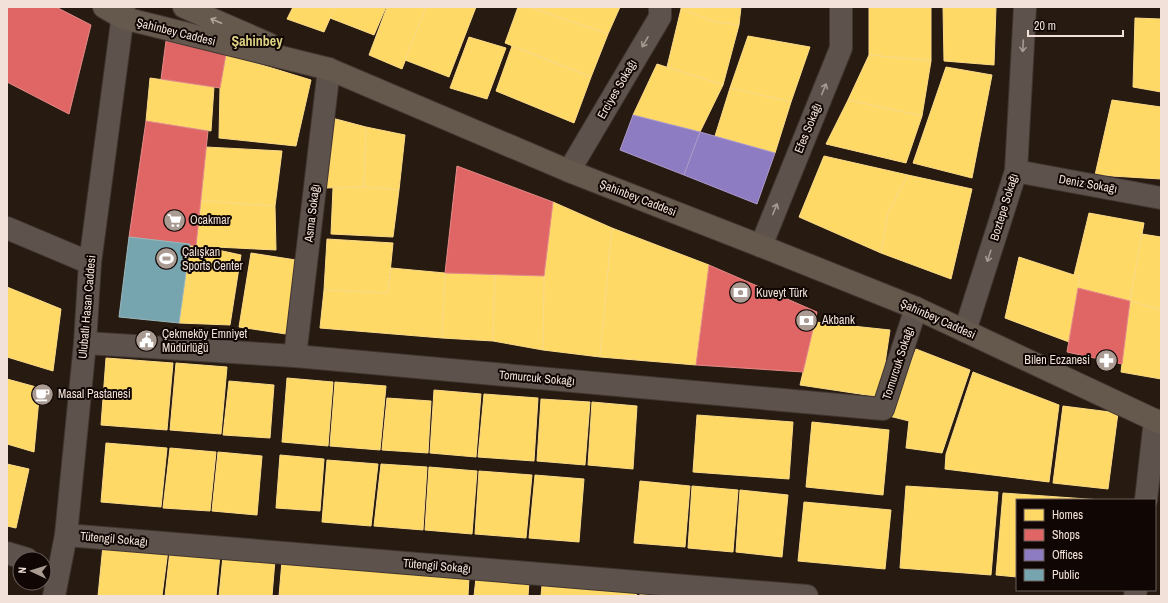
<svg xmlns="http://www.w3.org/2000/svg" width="1168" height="603" font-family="'Archivo Narrow',sans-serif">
<rect width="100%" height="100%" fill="#271a11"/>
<g fill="#ffd966" stroke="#fbdb88">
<polygon points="293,7 335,7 324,32 287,19"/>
<polygon points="335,7 386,7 374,35 330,18"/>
<polygon points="387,7 426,7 402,69 369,55"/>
<polygon points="426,7 476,7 449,77 405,60"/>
<polygon points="518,7 529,7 608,34 591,77 505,43"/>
<polygon points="529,7 620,7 608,34"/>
<polygon points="681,7 741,7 739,25 715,22 681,9"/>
<polygon points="869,7 931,7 931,61 869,55"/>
<polygon points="943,7 996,7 994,65 944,61"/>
<polygon points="681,9 715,22 739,25 723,85 667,67"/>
<polygon points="1135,18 1161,19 1161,92 1133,87"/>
<polygon points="748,36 810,47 791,102 730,88"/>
<polygon points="469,37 506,48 487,99 450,88"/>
<polygon points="512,46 591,77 574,123 496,91"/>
<polygon points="226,54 311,80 296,146 219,138 220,88"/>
<polygon points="869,55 931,61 922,116 848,100"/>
<polygon points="657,64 723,85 700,132 633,115"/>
<polygon points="946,67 992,75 972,178 913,163"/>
<polygon points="150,78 214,87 211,131 146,121"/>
<polygon points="730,88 791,102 775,153 715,136"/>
<polygon points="848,100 922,116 906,163 826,144"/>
<polygon points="1112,100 1161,107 1161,179 1095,175"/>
<polygon points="332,118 366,127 364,187 325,188"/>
<polygon points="366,127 405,135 399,190 364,187"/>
<polygon points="206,147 282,151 275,206 201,201"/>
<polygon points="824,156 908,175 888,213 881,253 799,217"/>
<polygon points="908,175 972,189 951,279 881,253 888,213"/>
<polygon points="364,187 399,190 393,237 331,234 333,188"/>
<polygon points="201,201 275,206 276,250 196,246"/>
<polygon points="553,202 612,228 600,357 543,350 544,276"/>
<polygon points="1089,213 1144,223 1130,301 1078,288 1080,277 1074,275"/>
<polygon points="612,228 709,265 696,365 600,357"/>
<polygon points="1142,234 1161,237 1161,310 1130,301"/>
<polygon points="327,239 393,243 388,293 324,290"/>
<polygon points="190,244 241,255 230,325 179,323"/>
<polygon points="251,253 296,260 286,334 239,327"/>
<polygon points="1019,257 1080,277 1069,342 1005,318"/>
<polygon points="391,268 445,273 442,338 320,328 324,290 388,293"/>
<polygon points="445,273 495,274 493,341 442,338"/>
<polygon points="495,274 544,276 543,350 493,341"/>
<polygon points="7,287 61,309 53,371 7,357"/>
<polygon points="1130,301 1161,310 1161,379 1121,372"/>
<polygon points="815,322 890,330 880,397 800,385"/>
<polygon points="916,349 970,370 942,453 906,448 909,421 889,416"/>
<polygon points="106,358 173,363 167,430 101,425"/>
<polygon points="176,363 227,367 221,434 170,430"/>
<polygon points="973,372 1059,405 1049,482 945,469 946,454"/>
<polygon points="287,378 333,382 328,446 282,442"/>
<polygon points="7,379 40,388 34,452 7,444"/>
<polygon points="229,381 274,385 270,438 223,435"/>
<polygon points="335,382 386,386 380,450 330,446"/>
<polygon points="434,390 481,394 476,457 430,453"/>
<polygon points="484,394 538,398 534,461 478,457"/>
<polygon points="387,398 431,401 428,453 382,450"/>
<polygon points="541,399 590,402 585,465 537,461"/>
<polygon points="592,402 637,406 633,469 588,465"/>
<polygon points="1063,406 1118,413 1108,489 1053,483"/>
<polygon points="697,415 793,422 789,479 693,472"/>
<polygon points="812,422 889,430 883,495 806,487"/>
<polygon points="106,443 167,448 161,507 101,502"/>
<polygon points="170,448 216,452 210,511 163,508"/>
<polygon points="218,452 262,456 257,515 212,511"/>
<polygon points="280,455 324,459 320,511 276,508"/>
<polygon points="327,460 378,464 371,526 322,522"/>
<polygon points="7,464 29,469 16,528 7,526"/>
<polygon points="381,464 427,467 423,530 374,526"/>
<polygon points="429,467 477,471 472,534 425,530"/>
<polygon points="479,471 532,475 526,538 475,534"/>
<polygon points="535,475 584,479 579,542 529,538"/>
<polygon points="640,481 690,486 685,547 634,543"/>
<polygon points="692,486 738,490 733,552 688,548"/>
<polygon points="906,486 998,492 991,575 900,568"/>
<polygon points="740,490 788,495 782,557 736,552"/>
<polygon points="1003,493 1101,500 1017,500 1017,577 996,575"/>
<polygon points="804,502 891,510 885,569 798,561"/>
<polygon points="103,545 168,550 162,596 98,596"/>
<polygon points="170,551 220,555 216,596 165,596"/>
<polygon points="223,556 275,560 272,596 219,596"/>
<polygon points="282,561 469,577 468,596 279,596"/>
<polygon points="476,578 529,582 528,596 474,596"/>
<polygon points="542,585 637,592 636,596 541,596"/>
<polygon points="640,592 690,596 640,596"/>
</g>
<g fill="#e06666" stroke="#e58b88">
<polygon points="7,7 56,7 91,25 69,114 7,82"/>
<polygon points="166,41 226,54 220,88 161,79"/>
<polygon points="146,121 208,131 196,246 129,237"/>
<polygon points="457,166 553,202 544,276 445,273"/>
<polygon points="709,265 817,312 803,372 696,365"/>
<polygon points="1078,288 1130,301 1122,364 1067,352"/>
</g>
<g fill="#8e7cc3" stroke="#ac9ac9">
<polygon points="633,115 700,132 684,175 620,150"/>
<polygon points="700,132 775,153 757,204 684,175"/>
</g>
<polygon fill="#76a5af" stroke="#9bb7bb" points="129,237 190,244 179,323 119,317"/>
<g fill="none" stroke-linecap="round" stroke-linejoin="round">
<defs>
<g id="minor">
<polyline points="569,171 660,17 660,7"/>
<polyline points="1016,171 1161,198"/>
<polyline points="7,228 90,263"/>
<polyline points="761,246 841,48 841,7"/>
<polyline points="965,331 1016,171 1025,7"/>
<polyline points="85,343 295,356 883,409 916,308"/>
<polyline points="295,356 329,69"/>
<polyline points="1146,500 1155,420"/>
<polyline points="66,535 807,596"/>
<polyline points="7,553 27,559"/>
<polyline points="54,596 66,535 85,343 90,263 124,7"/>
<polyline points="1135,596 1136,590"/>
</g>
<g id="major">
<polyline points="104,7 123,18 329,69 569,171 761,246 916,308 1161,423"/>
<polyline points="184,7 269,44"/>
</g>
</defs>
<use href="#minor" stroke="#413631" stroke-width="24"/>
<use href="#major" stroke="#413631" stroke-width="24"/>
<use href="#minor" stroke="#5d524c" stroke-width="22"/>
<use href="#major" stroke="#65584c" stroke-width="22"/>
</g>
<defs><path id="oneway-shaft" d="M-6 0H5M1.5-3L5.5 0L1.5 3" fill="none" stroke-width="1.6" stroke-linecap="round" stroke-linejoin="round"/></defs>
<use stroke="#b2a399" href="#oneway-shaft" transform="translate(216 21) rotate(-157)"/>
<g stroke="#a79a92">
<use href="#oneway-shaft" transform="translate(645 42) rotate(120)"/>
<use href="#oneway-shaft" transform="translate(1023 46) rotate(93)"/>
<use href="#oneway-shaft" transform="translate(824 89) rotate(-68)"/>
<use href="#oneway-shaft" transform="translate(775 209) rotate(-68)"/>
<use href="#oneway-shaft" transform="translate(989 256) rotate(108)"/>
</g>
<defs>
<symbol id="supermarket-disc" viewBox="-11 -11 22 22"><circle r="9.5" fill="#aa9b92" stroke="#100603"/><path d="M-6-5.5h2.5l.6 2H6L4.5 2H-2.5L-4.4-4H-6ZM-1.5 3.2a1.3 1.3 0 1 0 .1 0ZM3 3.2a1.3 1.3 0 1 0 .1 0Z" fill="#fff"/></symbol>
<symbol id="stadium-disc" viewBox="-11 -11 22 22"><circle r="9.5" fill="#aa9b92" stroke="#100603"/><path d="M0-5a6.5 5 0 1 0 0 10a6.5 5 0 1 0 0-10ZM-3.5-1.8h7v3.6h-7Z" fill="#fff"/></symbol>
<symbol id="bank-disc" viewBox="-11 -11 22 22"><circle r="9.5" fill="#aa9b92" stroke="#100603"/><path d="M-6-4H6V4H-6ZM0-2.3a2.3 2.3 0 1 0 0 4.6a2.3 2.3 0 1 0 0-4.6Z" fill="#fff"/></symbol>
<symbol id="civic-disc" viewBox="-11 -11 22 22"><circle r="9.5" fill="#aa9b92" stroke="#100603"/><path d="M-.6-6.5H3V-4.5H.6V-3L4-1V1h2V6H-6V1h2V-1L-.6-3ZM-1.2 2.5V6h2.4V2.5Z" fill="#fff"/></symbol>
<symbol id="pharmacy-disc" viewBox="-11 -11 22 22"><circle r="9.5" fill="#aa9b92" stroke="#100603"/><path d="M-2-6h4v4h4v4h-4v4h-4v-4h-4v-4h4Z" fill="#fff"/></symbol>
<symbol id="cafe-disc" viewBox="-11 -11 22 22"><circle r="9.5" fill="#aa9b92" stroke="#100603"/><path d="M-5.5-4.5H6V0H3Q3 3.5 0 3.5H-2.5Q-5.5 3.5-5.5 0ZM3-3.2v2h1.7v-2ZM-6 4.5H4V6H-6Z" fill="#fff"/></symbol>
</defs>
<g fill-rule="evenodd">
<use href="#supermarket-disc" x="162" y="208" width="25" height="25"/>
<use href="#stadium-disc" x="154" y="246" width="25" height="25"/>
<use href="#bank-disc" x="728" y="280" width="25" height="25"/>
<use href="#bank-disc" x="794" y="308" width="25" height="25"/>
<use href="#civic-disc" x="134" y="328" width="25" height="25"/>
<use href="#pharmacy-disc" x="1094" y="348" width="25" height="25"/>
<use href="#cafe-disc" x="30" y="382" width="25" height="25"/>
</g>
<g text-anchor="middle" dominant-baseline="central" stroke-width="4" stroke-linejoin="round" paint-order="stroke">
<g font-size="12" fill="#f1e1d8" stroke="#100603">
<text transform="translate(176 32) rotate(14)">Şahinbey Caddesi</text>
<text transform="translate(617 89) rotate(-60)">Erciyes Sokağı</text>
<text transform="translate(808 128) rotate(-68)">Efes Sokağı</text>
<text transform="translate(1088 184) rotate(10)">Deniz Sokağı</text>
<text transform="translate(638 198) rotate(21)">Şahinbey Caddesi</text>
<text transform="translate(1004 207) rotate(-73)">Boztepe Sokağı</text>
<text transform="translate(312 213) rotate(-83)">Asma Sokağı</text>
<text transform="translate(87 307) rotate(-85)">Ulubatlı Hasan Caddesi</text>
<text transform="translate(938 319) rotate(24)">Şahinbey Caddesi</text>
<text transform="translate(898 363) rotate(-72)">Tomurcuk Sokağı</text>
<text transform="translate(537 378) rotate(5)">Tomurcuk Sokağı</text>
<text transform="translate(114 539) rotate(5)">Tütengil Sokağı</text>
<text transform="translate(437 566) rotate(5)">Tütengil Sokağı</text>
</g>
<g font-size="12" fill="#f1e1d8" stroke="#100603" text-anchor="start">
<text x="190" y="220">Ocakmar</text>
<text x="182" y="252">Çalışkan<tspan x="182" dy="14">Sports Center</tspan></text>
<text x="756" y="293">Kuveyt Türk</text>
<text x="822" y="320">Akbank</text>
<text x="162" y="334">Çekmeköy Emniyet<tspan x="162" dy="14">Müdürlüğü</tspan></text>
<text x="1090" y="360" text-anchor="end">Bilen Eczanesi</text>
<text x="58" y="394">Masal Pastanesi</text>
</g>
<g font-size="14" font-weight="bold" fill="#dcd183" stroke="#100603">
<text x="257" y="41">Şahinbey</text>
</g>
</g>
<rect width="1168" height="603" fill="none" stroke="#f1e1d8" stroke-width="16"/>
<rect x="1016" y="499" width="140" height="92" fill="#100603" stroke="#6a5e58"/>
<rect x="1024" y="509" width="20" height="12" fill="#ffd966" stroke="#6a5e58"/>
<text x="1052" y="519" font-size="12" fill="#f1e1d8">Homes</text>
<rect x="1024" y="529" width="20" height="12" fill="#e06666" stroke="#6a5e58"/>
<text x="1052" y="539" font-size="12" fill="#f1e1d8">Shops</text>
<rect x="1024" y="549" width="20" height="12" fill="#8e7cc3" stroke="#6a5e58"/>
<text x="1052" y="559" font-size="12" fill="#f1e1d8">Offices</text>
<rect x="1024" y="569" width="20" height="12" fill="#76a5af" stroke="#6a5e58"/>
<text x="1052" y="579" font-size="12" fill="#f1e1d8">Public</text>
<g transform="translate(32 571) rotate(274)"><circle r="19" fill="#100603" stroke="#6a5e58"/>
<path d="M0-3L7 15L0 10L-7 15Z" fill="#aa9b92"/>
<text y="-6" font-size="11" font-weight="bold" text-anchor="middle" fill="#f1e1d8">N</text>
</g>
<path d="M1028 30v6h95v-6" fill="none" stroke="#f1e1d8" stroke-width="2"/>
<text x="1034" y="30" font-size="12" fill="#f1e1d8" stroke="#100603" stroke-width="3" paint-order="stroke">20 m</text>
</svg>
